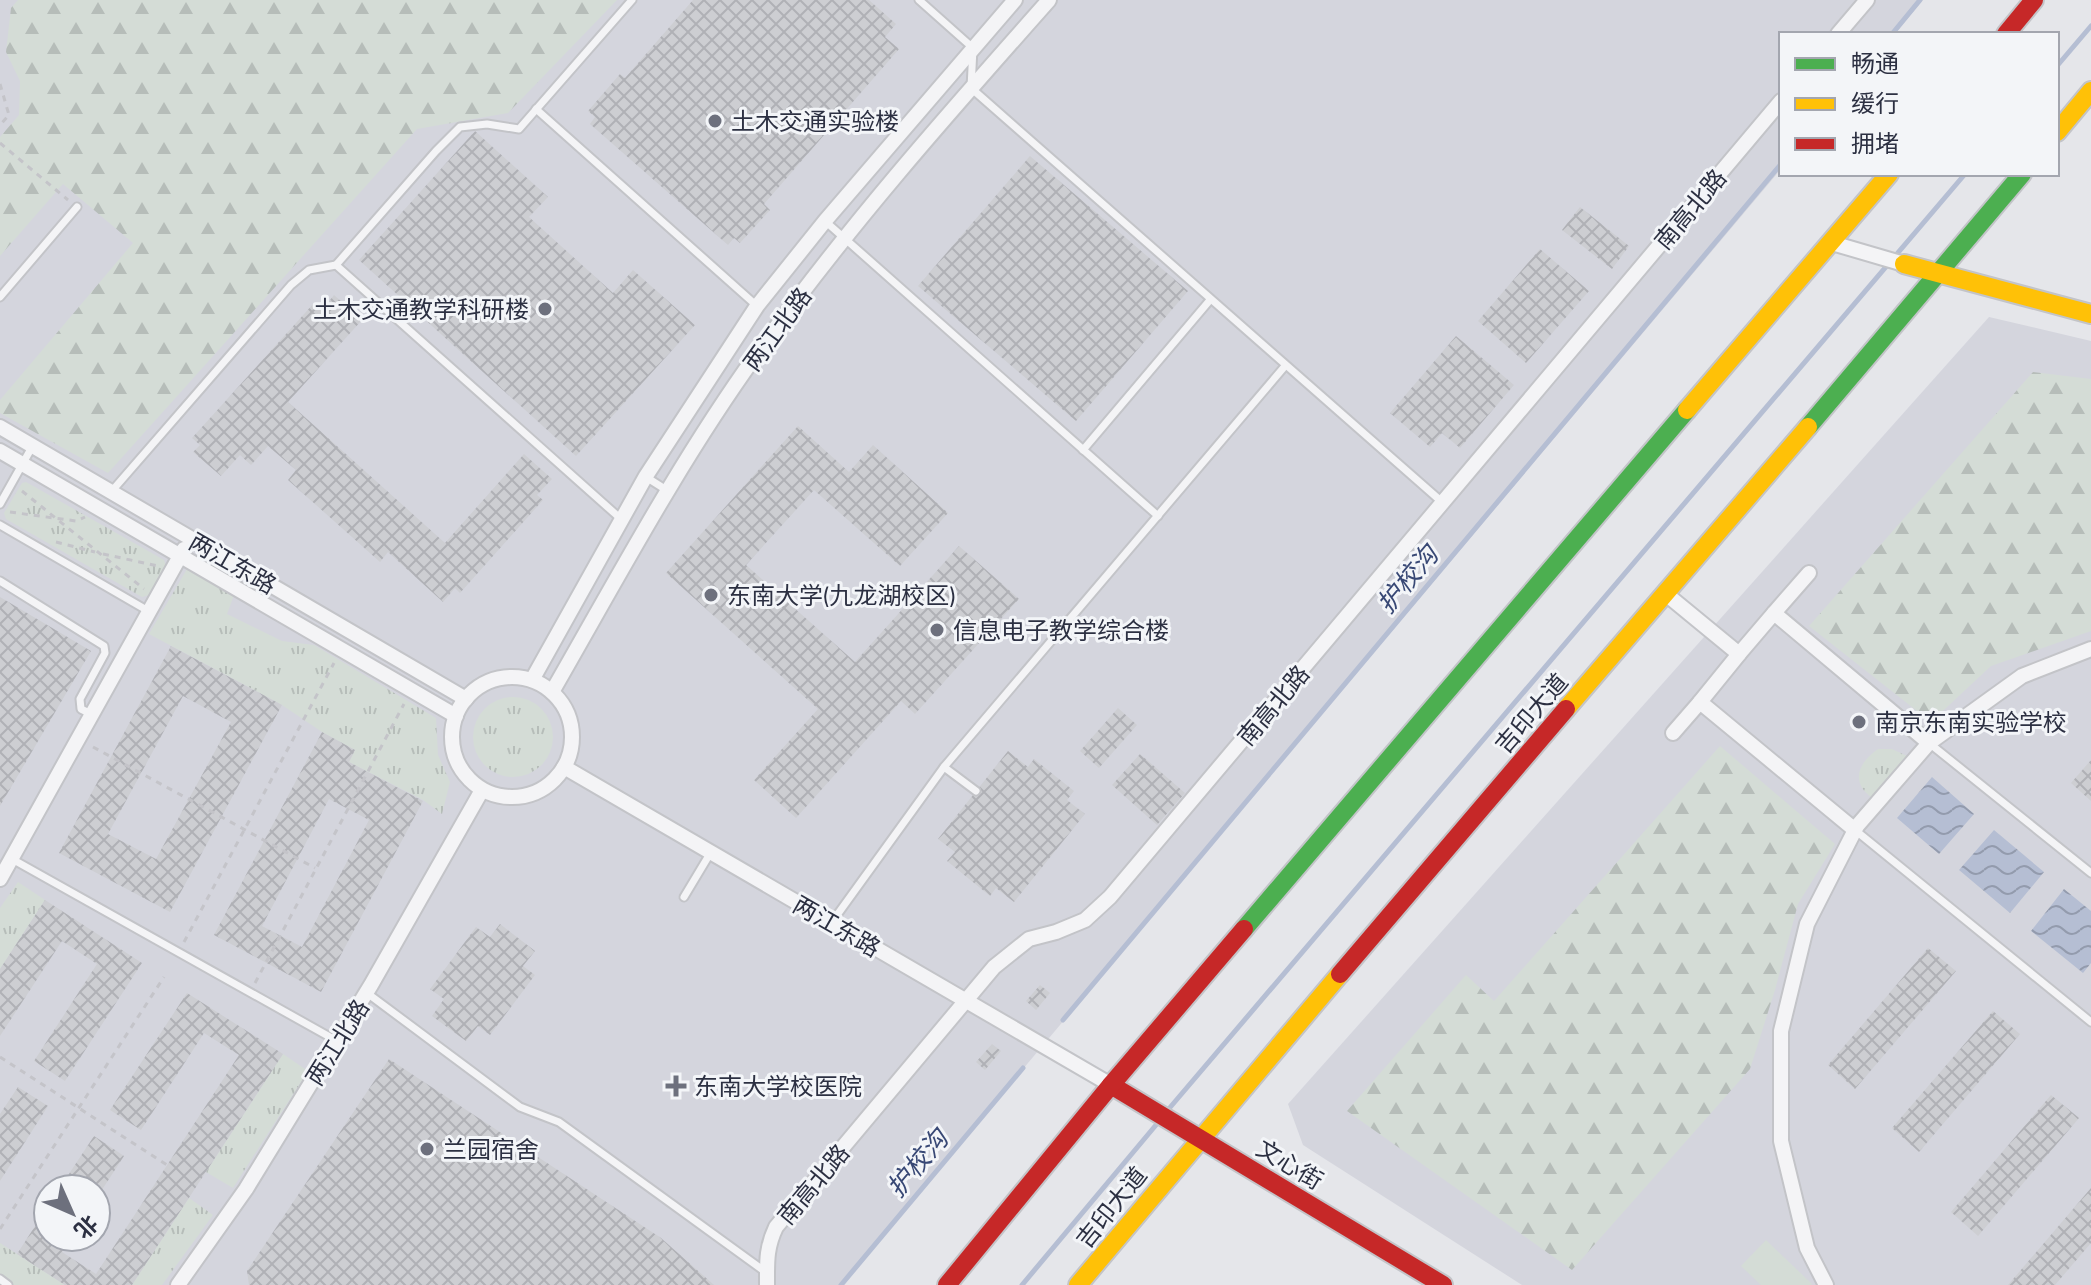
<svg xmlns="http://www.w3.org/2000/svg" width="2091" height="1285" font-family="'Titillium Web','Noto Sans SC',sans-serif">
<defs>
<pattern id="grass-tufts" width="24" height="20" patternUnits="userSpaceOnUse" patternTransform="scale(2)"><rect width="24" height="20" fill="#d4dcd6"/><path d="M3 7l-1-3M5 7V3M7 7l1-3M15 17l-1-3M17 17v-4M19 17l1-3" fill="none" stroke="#b6bdb9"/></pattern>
<pattern id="forest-firs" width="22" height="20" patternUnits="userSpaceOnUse" patternTransform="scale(2)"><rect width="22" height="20" fill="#d4dcd6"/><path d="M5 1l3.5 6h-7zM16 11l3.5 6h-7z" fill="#b6bdb9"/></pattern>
<pattern id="water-waves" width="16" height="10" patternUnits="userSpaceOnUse" patternTransform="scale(2)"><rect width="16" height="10" fill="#b5bed3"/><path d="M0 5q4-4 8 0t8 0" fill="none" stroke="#939bad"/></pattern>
<pattern id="building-cross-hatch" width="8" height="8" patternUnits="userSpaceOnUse" patternTransform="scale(2)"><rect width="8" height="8" fill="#cdced2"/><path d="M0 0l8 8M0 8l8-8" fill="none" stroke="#b0b1b6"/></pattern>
</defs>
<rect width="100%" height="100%" fill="#e5e6ea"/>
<g fill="#d4d5dd" fill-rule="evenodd">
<path d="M0,0H1923L1895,34H1781V169L841,1285H0ZM48,1189H96V1237H48Z"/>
<polygon points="1989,317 2091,341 2091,1285 1522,1285 1303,1145 1288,1104"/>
</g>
<g fill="url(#grass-tufts)">
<polygon points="26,482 164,560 166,566 149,595 142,597 6,519 4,513 22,483"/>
<polygon points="187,569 234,595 227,614 282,641 314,645 436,718 438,755 450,782 442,814 423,800 349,762 355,750 322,732 282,705 149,634"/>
<circle cx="513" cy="737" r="40"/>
<path d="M1878,749H1892L1907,756L1872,798C1850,782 1858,763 1878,749Z"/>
<polygon points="18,882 45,900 0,969 0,908"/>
<polygon points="283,1054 308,1071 233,1188 206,1172"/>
<polygon points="189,1198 213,1215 162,1285 132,1285"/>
<polygon points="0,1243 65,1285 0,1285"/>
</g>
<g fill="url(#forest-firs)">
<polygon points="18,0 617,0 508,113 417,129 108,473 0,413 0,400 133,243 63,184 0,256 0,137 19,115 20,81 6,52 11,8"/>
<polygon points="2033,372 2091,379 2091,631 1991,666 1931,722 1809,626"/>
<polygon points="1720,746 1835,844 1798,904 1775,990 1750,1069 1572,1270 1347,1111 1466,975 1494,1001"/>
</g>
<polygon fill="#d4dcd6" points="1766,1240 1812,1284 1811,1285 1761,1285 1741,1266"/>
<g fill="url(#water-waves)">
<polygon points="1932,777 1974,814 1939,854 1897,818"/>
<polygon points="1994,830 2044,872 2010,913 1959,870"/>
<polygon points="2064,889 2091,911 2091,963 2083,973 2031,931"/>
</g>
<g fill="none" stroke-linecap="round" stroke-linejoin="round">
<g stroke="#b5bed3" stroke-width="5">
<polyline points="1892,34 1920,0"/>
<polyline points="2057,66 2091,26"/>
<polyline points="1063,1020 1781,164"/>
<polyline points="1167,1111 1965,174"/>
<polyline points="841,1285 1023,1068"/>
<polyline points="1022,1285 1161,1119"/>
</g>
</g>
<g fill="url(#building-cross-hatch)" fill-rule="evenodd">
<polygon points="693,0 869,0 896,24 885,37 899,49 764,204 770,210 740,243 734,238 728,245 590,124 595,117 588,111 620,74 625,78"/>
<polygon points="475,131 548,197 529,217 613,293 633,270 695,325 576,456 359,260"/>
<polygon points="1030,156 1188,291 1076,421 918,286"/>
<polygon points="1580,207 1629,246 1612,269 1562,230"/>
<polygon points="1540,249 1589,291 1526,363 1478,321"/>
<polygon points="334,295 362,320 288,402 445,543 524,454 552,479 537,495 543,500 460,593 455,588 443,602 388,552 380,562 288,480 296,470 268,446 251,465 240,455 221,476 193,452 200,445 192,438 314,303 322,310"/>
<polygon points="1456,336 1514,385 1460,448 1442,433 1430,447 1390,413"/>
<polygon points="798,426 849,472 873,445 948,513 900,566 814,490 746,565 855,662 959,546 1019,599 915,714 901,701 796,818 754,780 818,709 666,573"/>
<polygon points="0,597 91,651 0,806"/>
<path d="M171,646L282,705L170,912L59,853ZM183,696L231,722L156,859L108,834Z"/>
<polygon points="1118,708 1137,725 1099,768 1080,751"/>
<path d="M322,732L355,750L349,762L423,801L321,992L214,935ZM329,799L369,820L302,947L262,926Z"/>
<polygon points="1008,751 1028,767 1034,759 1074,791 1067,800 1085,814 1014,902 996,888 990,896 947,861 955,852 938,839"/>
<polygon points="1140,754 1185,793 1157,825 1112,785"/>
<polygon points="2091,760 2091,801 2071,783"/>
<polygon points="45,900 142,963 65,1081 34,1061 97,964 62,941 0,1036 0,969"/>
<polygon points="500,924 535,951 523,966 535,975 490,1035 478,1026 466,1041 432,1016 444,999 430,989 476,927 490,937"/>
<polygon points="1928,948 1956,971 1855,1089 1828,1065"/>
<polygon points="1040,985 1050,993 1036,1010 1026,1001"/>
<polygon points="187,993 283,1054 132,1285 65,1285 17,1254 48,1206 48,1237 72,1237 62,1252 96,1274 239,1055 204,1033 141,1130 110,1110"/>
<polygon points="1993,1011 2020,1034 1919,1152 1892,1128"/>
<polygon points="992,1044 1001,1051 985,1070 976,1062"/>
<polygon points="389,1059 661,1238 714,1285 249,1285 247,1271"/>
<polygon points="18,1087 48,1106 0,1181 0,1114"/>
<polygon points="2051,1095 2079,1118 1978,1236 1951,1212"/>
<polygon points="94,1136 124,1156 96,1199 96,1189 59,1189"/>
<polygon points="2091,1188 2091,1243 2055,1285 2008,1285"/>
</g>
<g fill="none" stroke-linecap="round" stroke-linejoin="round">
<defs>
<g id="lane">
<polyline points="919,0 973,48 971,88 1442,502"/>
<polyline points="536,109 757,306"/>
<polyline points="825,221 1158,516"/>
<polyline points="336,265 621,519"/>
<polyline points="0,297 77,207"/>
<polyline points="1083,450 1210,300"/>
<polyline points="646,477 668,491"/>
<polyline points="111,492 291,285 309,270 336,265 436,151 460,127 487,124 519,129 632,0"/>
<polyline points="0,504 32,447"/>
<polyline points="0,525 150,612"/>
<polyline points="0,581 104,646 105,653 80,699 81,709 93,715"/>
<polyline points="1929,743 2091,873"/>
<polyline points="944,767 976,791"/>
<polyline points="1855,830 2091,1022"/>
<polyline points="12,859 337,1041"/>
<polyline points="684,897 711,852"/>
<polyline points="832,922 944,767 1285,366"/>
<polyline points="367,993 520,1107 559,1122 767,1273"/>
<polyline points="0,1279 8,1285"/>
</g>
<g id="street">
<polyline points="1838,34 1867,0"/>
<polyline points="1832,243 1904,264"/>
<polyline points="0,427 466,699"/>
<polyline points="0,451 456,716"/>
<polyline points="1666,594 1739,654 1774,613 1929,743"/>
<polyline points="1774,613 1809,573"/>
<polyline points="1739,654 1700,702 1855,830"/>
<circle cx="512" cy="737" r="60"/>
<polyline points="532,680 646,476 757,306 825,221 1015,0"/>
<path d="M552,692C617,579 679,462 756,355C845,230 947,115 1049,0"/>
<polyline points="1673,733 1700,702"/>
<polyline points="564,767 1111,1085"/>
<polyline points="0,879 184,549"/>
<polyline points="178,1285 246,1189 371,985 482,790"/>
<path d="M767,1285C767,1262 766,1248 776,1227L994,967L1029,939L1056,932L1085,920L1110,897L1781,101"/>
<polyline points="1826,1285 1807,1248 1781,1141 1781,1031 1807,924 1857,826 1929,743 2022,676 2091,649"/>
</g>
<g id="fast">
<polyline points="1808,427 2022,174"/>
<polyline points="1244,929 1687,410"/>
</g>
<g id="slow">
<polyline points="2057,132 2091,91"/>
<polyline points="1904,264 2091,314"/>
<polyline points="1687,410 1889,174"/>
<polyline points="1566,709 1808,427"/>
<polyline points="1078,1285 1340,974"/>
</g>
<g id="jam">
<polyline points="2006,34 2034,0"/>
<polyline points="1340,974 1566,709"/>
<polyline points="1111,1085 1443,1285"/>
<polyline points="947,1285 1111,1085 1244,929"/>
</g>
</defs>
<use href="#lane" stroke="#c3c4c8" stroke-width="11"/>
<use href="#street" stroke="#c3c4c8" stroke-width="18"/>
<use href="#fast" stroke="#c3c4c8" stroke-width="22"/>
<use href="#slow" stroke="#c3c4c8" stroke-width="22"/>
<use href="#jam" stroke="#c3c4c8" stroke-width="22"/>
<g stroke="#c4c4c9" stroke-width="3" stroke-dasharray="6 6" stroke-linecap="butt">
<polyline points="0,84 9,115 0,125"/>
<polyline points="0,143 68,200"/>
<polyline points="22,491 144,589"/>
<polyline points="10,512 76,521 85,517"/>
<polyline points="56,542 95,552"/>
<polyline points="103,554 158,566"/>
<polyline points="93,747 315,868"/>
<polyline points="184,942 334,663"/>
<polyline points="255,983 404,704"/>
<polyline points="0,1057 167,1165"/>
<polyline points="0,1229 164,977"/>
</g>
<use href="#lane" stroke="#f4f4f6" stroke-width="7"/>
<use href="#street" stroke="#f4f4f6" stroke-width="14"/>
<use href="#fast" stroke="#4caf50" stroke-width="18"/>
<use href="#slow" stroke="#ffc107" stroke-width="18"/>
<use href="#jam" stroke="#c62828" stroke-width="18"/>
</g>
<g fill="#6d707d" stroke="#f3f5f8" stroke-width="3">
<circle cx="715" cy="121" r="8"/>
<circle cx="545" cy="309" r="8"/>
<circle cx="711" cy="595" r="8"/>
<circle cx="937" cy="630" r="8"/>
<circle cx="1859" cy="722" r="8"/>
<path d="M672 1074h8v8h8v8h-8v8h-8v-8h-8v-8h8z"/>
<circle cx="427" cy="1149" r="8"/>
</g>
<g text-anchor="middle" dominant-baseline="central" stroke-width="6" stroke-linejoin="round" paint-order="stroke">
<g font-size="24" fill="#2c3042" stroke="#f3f5f8" text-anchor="start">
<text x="731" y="121">土木交通实验楼</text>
<text x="529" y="309" text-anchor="end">土木交通教学科研楼</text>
<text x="727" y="595">东南大学(九龙湖校区)</text>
<text x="953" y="630">信息电子教学综合楼</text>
<text x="1875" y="722">南京东南实验学校</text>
<text x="694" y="1086">东南大学校医院</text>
<text x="443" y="1149">兰园宿舍</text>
</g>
<g font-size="24" fill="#2c3042" stroke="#f3f5f8">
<text transform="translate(1690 209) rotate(-50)">南高北路</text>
<text transform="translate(777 329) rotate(-54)">两江北路</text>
<text transform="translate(233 563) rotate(30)">两江东路</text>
<text transform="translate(1273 705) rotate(-50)">南高北路</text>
<text transform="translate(1531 713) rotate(-49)">吉印大道</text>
<text transform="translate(837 926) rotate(30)">两江东路</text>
<text transform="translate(337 1042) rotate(-58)">两江北路</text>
<text transform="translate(1290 1164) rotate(31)">文心街</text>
<text transform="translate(813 1184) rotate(-50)">南高北路</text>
<text transform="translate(1111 1207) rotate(-51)">吉印大道</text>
</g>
<g font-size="26" font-style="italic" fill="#384875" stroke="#f3f5f8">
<text transform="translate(1407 579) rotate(-50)">护校沟</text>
<text transform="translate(917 1163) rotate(-50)">护校沟</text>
</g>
</g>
<rect x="1779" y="32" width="280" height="144" fill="#f3f5f8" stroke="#a3a6af" stroke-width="2"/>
<rect x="1795" y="58" width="40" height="12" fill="#4caf50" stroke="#a3a6af" stroke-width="2"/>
<text x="1851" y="72" font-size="24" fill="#2c3042">畅通</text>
<rect x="1795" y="98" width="40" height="12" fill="#ffc107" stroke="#a3a6af" stroke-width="2"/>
<text x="1851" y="112" font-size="24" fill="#2c3042">缓行</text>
<rect x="1795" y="138" width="40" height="12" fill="#c62828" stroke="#a3a6af" stroke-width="2"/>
<text x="1851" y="152" font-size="24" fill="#2c3042">拥堵</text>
<g transform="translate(72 1213) rotate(135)"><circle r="38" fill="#f3f5f8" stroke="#a3a6af" stroke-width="2"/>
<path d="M0-6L14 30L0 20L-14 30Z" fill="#6d707d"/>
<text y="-12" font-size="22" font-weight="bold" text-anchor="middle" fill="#2c3042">北</text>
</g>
</svg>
